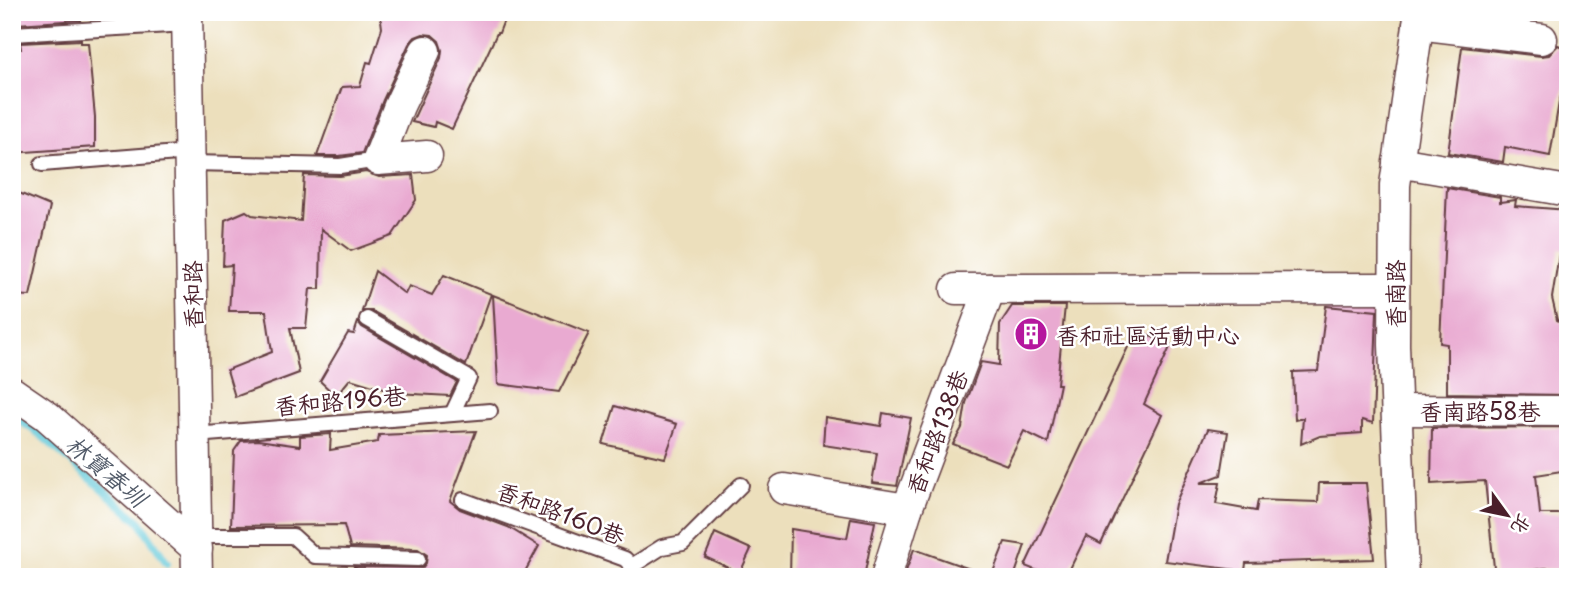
<svg xmlns="http://www.w3.org/2000/svg" width="1580" height="589" font-family="'Playpen Sans','LXGW WenKai TC',sans-serif">
<rect width="100%" height="100%" fill="#fff"/>
<filter id="ink" filterUnits="userSpaceOnUse"><feTurbulence type="fractalNoise" baseFrequency=".0143" numOctaves="2"/><feDisplacementMap in="SourceGraphic" scale="14" xChannelSelector="R" yChannelSelector="G"/><feConvolveMatrix kernelMatrix="1 2 1 2 8 2 1 2 1" color-interpolation-filters="sRGB"/></filter>
<filter id="wash" filterUnits="userSpaceOnUse"><feTurbulence type="fractalNoise" baseFrequency=".00686" numOctaves="4" result="noise"/><feDisplacementMap in="SourceGraphic" scale="28" xChannelSelector="R" yChannelSelector="G"/><feGaussianBlur stdDeviation="1.57" result="paint"/><feColorMatrix in="noise" values="0 0 0 0 0 0 0 0 0 0 0 0 0 0 0 0 0 1.4 0 .05"/><feComposite in="paint" operator="in"/></filter>
<g filter="url(#wash)">
<rect width="100%" height="100%" fill="#ecdfbc"/>
<g fill="none" stroke-linecap="round" stroke-linejoin="round">
<polyline stroke="#5ec8d8" stroke-width="8" points="12,415 41,435 140,522 167,563"/>
</g>
<g id="blocks">
<g fill="#e9aad1">
<polygon points="14,12 80,12 81,20 16,24"/>
<polygon points="380,12 507,12 499,33 497,33 452,129 435,122 434,127 412,122 441,58 442,50 439,41 432,35 423,34 415,37 409,44 383,100 362,153 339,156 317,156 342,87 360,86 367,62 371,63 382,28"/>
<polygon points="81,40 81,43 88,43 95,117 95,147 12,153 15,103 12,103 12,49 21,49 20,43"/>
<polygon points="1558,45 1565,48 1568,56 1568,74 1559,102 1550,156 1505,147 1503,162 1448,153 1462,47 1541,56 1549,55"/>
<polygon points="366,172 379,177 413,175 416,200 392,236 351,251 321,229 320,289 310,289 306,328 290,328 299,373 235,397 227,370 272,352 266,311 229,311 232,265 223,266 225,220 246,211 252,215 301,221 304,175 340,176"/>
<polygon points="1447,188 1500,197 1500,202 1516,200 1515,206 1568,210 1568,251 1560,248 1552,298 1557,320 1568,325 1568,395 1447,393 1447,344 1440,343"/>
<polygon points="12,190 50,206 30,296 12,295"/>
<polygon points="375,271 405,294 409,286 432,295 444,275 491,294 466,365 372,311 362,311"/>
<polygon points="493,295 589,333 559,392 498,384"/>
<polygon points="1012,306 1065,306 1057,384 1060,384 1048,443 1024,431 1007,465 953,444 962,428 966,403 981,362 999,365 1000,324"/>
<polygon points="1326,306 1377,311 1373,423 1362,420 1362,433 1320,436 1301,444 1303,418 1295,420 1293,372 1318,371"/>
<polygon points="358,322 362,327 457,382 450,396 396,393 350,379 336,396 320,381 348,333 354,334"/>
<polygon points="1136,330 1171,345 1144,404 1162,415 1101,544 1086,536 1066,577 1053,577 1025,566"/>
<polygon points="615,406 677,424 665,458 603,444"/>
<polygon points="883,413 911,418 897,486 872,483 877,453 823,445 825,417 881,426"/>
<polygon points="1568,427 1568,470 1536,475 1540,514 1562,514 1566,571 1545,568 1495,577 1485,481 1431,484 1432,428"/>
<polygon points="1208,429 1228,432 1221,475 1200,483 1220,483 1216,504 1256,511 1258,500 1318,502 1319,483 1366,483 1374,559 1246,563 1245,571 1165,561 1175,504"/>
<polygon points="476,431 450,501 460,509 508,527 539,546 522,577 356,577 354,567 422,568 426,563 427,555 418,549 350,547 344,525 231,526 234,451 241,441 258,440 300,446 300,436 331,434 330,450 378,442 379,435"/>
<polygon points="851,518 875,522 864,577 790,577 791,529 847,538"/>
<polygon points="715,533 751,549 740,573 705,557"/>
<polygon points="1005,542 1025,545 1014,577 991,577"/>
<polygon points="914,549 984,574 984,577 904,577"/>
</g>
</g>
</g>
<g filter="url(#ink)">
<use href="#blocks" fill-opacity="0" stroke="#623c41" stroke-width="2"/>
<g fill="none" stroke-linecap="round" stroke-linejoin="round">
<defs>
<g id="lane">
<polyline points="12,34 188,24"/>
<polyline points="190,163 340,166 378,160"/>
<polyline points="42,164 190,152"/>
<polyline points="367,319 469,378 452,414"/>
<polyline points="195,435 490,411"/>
<polyline points="463,500 625,559 632,566 633,577"/>
<polyline points="197,536 293,536 315,556 418,559"/>
<polyline points="632,566 662,547 683,543 741,485"/>
</g>
<g id="street">
<polyline points="187,12 197,577"/>
<polyline points="1418,24 1542,39"/>
<polyline points="425,51 399,106 378,160 427,156"/>
<polyline points="1398,162 1568,191"/>
<polyline points="956,289 1393,288"/>
<polyline points="12,392 47,416 197,549"/>
<polyline points="1397,410 1563,411"/>
<polyline points="784,489 907,509"/>
<polyline points="886,577 907,509 990,289"/>
<polyline points="1403,577 1394,345 1395,185 1420,12"/>
</g>
</defs>
<use href="#lane" stroke="#623c41" stroke-width="18"/>
<use href="#street" stroke="#623c41" stroke-width="33"/>
<use href="#lane" stroke="#fff" stroke-width="14"/>
<use href="#street" stroke="#fff" stroke-width="30"/>
</g>
</g>
<defs>
<symbol id="building-disc" viewBox="-11 -11 22 22"><circle r="9.5" fill="#b5179e" stroke="#fff"/><path d="M-4-6H4V6H1V3H-1V6H-4ZM-2.5-4.3h1.7v1.8h-1.7ZM.8-4.3h1.7v1.8H.8ZM-2.5-1h1.7V.8h-1.7ZM.8-1h1.7V.8H.8Z" fill="#fff"/></symbol>
</defs>
<g fill-rule="evenodd">
<use href="#building-disc" x="1012" y="315" width="38" height="38"/>
</g>
<g text-anchor="middle" dominant-baseline="central" stroke-width="5" stroke-linejoin="round" paint-order="stroke">
<g font-size="23" fill="#4a1f2b" stroke="#fff">
<text transform="translate(1394 294) rotate(-90)">香南路</text>
<text transform="translate(192 295) rotate(-91)">香和路</text>
<text transform="translate(340 400) rotate(-5)">香和路196巷</text>
<text x="1480" y="410">香南路58巷</text>
<text transform="translate(936 432) rotate(-69)">香和路138巷</text>
<text transform="translate(561 512) rotate(21)">香和路160巷</text>
</g>
<g font-size="23" fill="#4a1f2b" stroke="#fff" text-anchor="start">
<text x="1056" y="334">香和社區活動中心</text>
</g>
<g font-size="24" font-style="italic" fill="#515a68" stroke="#fff">
<text transform="translate(107 470) rotate(40)">林寶春圳</text>
</g>
</g>
<rect width="1580" height="589" fill="none" stroke="#fff" stroke-width="42"/>
<g transform="translate(1507 515) rotate(123)" stroke="#ffffff" stroke-width="5" paint-order="stroke">
<path d="M0-5L12 26L0 18L-12 26Z" fill="#4a1f2b"/>
<text y="-10" font-size="19" font-weight="bold" text-anchor="middle" fill="#4a1f2b">北</text>
</g>
</svg>
